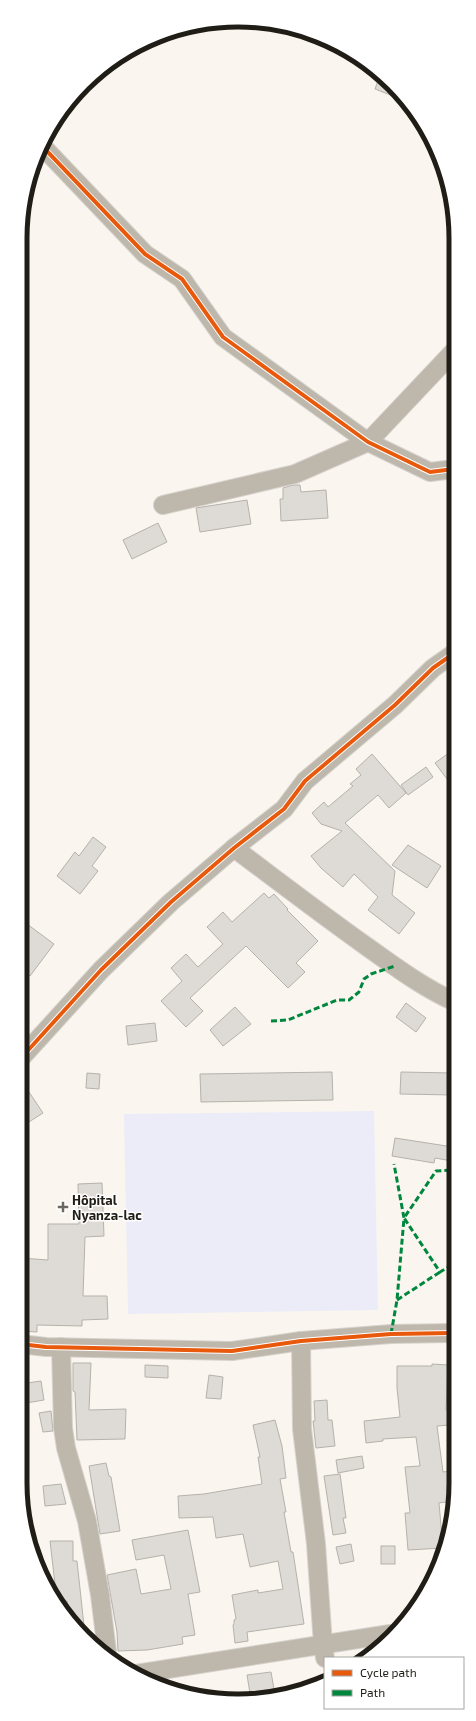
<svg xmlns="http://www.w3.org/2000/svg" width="476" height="1721" font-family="'Exo 2',sans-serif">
<rect width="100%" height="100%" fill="#faf6ef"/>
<polygon fill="#ebecf8" points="374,1111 378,1310 128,1314 124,1114"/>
<g fill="#dedad5" stroke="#b5b1ab">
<polygon points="380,75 392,84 403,100 375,89"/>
<polygon points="293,485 300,485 301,492 326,490 328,518 281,521 280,499 283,499 283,488"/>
<polygon points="247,500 251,524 200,532 196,508"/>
<polygon points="158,523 167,542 132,559 123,540"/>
<polygon points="453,750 453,787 435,763"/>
<polygon points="372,754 406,793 389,808 378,795 345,823 395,871 392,895 415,913 399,934 368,910 378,897 354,874 343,887 321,868 311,856 342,831 321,824 312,813 324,802 328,807 353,786 350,784 361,775 356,769"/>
<polygon points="426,767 433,777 408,795 401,785"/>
<polygon points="93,837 106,847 92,866 98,871 80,894 57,876 75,852 79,856"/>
<polygon points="408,845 441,866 427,888 392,865"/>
<polygon points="264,893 269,898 274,894 288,909 287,910 318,941 296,963 305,972 288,988 246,946 190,998 203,1011 186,1027 161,1001 182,981 171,968 186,954 198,967 223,944 207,927 223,912 232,922"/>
<polygon points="27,924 54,944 30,976 22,970 22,930"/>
<polygon points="406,1003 426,1018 416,1032 396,1017"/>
<polygon points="235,1007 251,1024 223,1046 210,1030"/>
<polygon points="155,1023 157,1041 128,1045 126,1026"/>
<polygon points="332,1072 333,1100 201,1102 200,1074"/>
<polygon points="401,1072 453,1073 453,1095 400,1094"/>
<polygon points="87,1073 100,1074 99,1089 86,1088"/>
<polygon points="21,1080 43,1113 21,1127"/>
<polygon points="395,1138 453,1147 452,1161 435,1158 434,1163 392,1156"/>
<polygon points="102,1183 104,1236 85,1237 83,1296 107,1296 108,1319 82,1320 82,1326 37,1325 37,1332 20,1331 21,1258 48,1260 48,1224 79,1224 78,1184"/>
<polygon points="73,1363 91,1363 89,1410 126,1409 125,1439 77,1440 75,1392 73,1391"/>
<polygon points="432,1364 448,1365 446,1410 449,1410 450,1425 437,1426 443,1472 452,1471 452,1501 439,1503 443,1548 408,1550 405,1513 410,1513 405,1467 420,1466 416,1437 383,1439 383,1441 366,1443 364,1421 400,1417 397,1388 397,1366 432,1366"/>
<polygon points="145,1365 168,1366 168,1378 145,1377"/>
<polygon points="209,1375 223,1377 221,1399 206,1398"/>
<polygon points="41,1381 44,1400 20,1404 20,1384"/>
<polygon points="327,1400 328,1420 332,1420 335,1446 316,1448 313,1421 315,1421 314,1401"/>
<polygon points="51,1411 53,1431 43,1432 39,1413"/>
<polygon points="275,1420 282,1446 286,1478 280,1479 286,1512 284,1512 291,1552 293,1552 304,1624 247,1632 248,1641 235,1643 233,1625 234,1624 234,1620 236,1619 232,1595 258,1590 258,1593 283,1589 278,1561 250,1567 243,1534 216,1538 213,1517 179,1518 178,1496 204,1494 262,1484 258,1457 260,1457 253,1425"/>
<polygon points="362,1456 364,1468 338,1473 336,1460"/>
<polygon points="106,1463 109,1476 111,1477 120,1531 100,1534 89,1466"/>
<polygon points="340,1474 346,1518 343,1518 346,1533 333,1535 324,1476"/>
<polygon points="61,1484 66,1504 45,1506 43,1486"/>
<polygon points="188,1530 200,1592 188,1594 195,1635 182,1637 183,1644 147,1650 118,1651 117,1632 107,1575 136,1569 141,1594 171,1589 164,1555 136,1560 132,1540"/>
<polygon points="50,1541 73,1541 73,1561 77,1561 85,1635 74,1627 70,1619 67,1601 58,1601 48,1584 55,1584"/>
<polygon points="351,1544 354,1561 340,1564 336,1547"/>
<rect x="381" y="1546" width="14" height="18"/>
<polygon points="271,1672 274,1689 250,1693 247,1675"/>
</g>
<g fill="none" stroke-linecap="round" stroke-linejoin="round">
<defs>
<g id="minor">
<polyline points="44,148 145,254 182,279 223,337 368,442 430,472 454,469"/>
<polyline points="163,505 295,474 368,442 454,351"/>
<path d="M234,848C278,881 321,914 366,946C393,965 422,987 453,1001"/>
<polyline points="21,1058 101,970 171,902 234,848 284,809 305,781 395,705 433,668 453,654"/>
<polyline points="301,1341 302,1429 316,1544 323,1645 325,1658"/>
<polyline points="20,1344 46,1347 232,1351 301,1341 391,1334 452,1333"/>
<polyline points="61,1347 63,1428 66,1448 87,1521 100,1595 107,1652"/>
<polyline points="136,1674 390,1634"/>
</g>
</defs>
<use href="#minor" stroke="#d6d2cd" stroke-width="20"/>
<use href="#minor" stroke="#beb7ac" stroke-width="18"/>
<g stroke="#00873e" stroke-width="3" stroke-dasharray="6 3" stroke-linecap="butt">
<polyline points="271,1021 288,1020 337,1000 349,1000 359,992 364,979 371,974 395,966"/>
<polyline points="452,1265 440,1272 404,1218 436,1171 452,1170"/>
<polyline points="397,1300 440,1272"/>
<polyline points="391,1334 397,1300 404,1218 394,1164"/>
</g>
<defs>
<g id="cycleway">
<polyline points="44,148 145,254 182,279 223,337 368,442 430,472 454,469"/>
<polyline points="21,1058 101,970 171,902 234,848 284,809 305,781 395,705 433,668 453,654"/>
<polyline points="20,1344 46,1347 232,1351 301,1341 391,1334 452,1333"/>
</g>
</defs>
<use href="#cycleway" stroke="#fff" stroke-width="6"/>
<use href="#cycleway" stroke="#e8590c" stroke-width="4"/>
</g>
<path fill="#6c6963" stroke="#fff" stroke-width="1.5" d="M61 1201h4v4h4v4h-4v4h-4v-4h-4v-4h4z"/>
<g text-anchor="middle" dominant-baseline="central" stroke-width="3" stroke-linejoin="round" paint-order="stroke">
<g font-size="13" font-weight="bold" fill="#201d17" stroke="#fff" text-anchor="start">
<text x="72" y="1200">Hôpital<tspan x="72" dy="15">Nyanza-lac</tspan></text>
</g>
</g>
<path d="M0 0H476V1721H0ZM238 27H238A211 211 0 0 1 449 238V1483A211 211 0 0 1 238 1694H238A211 211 0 0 1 27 1483V238A211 211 0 0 1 238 27Z" fill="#fff" fill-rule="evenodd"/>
<path fill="none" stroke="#201d17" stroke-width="5" d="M238 27H238A211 211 0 0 1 449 238V1483A211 211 0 0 1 238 1694H238A211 211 0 0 1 27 1483V238A211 211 0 0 1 238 27Z"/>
<rect x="324" y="1657" width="140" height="52" fill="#ffffff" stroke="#a6a5a2"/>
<rect x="332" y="1670" width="20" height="6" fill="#e8590c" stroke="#a6a5a2"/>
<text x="360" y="1677" font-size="12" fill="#201d17">Cycle path</text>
<rect x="332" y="1690" width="20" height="6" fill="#00873e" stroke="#a6a5a2"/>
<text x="360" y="1697" font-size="12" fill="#201d17">Path</text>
</svg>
